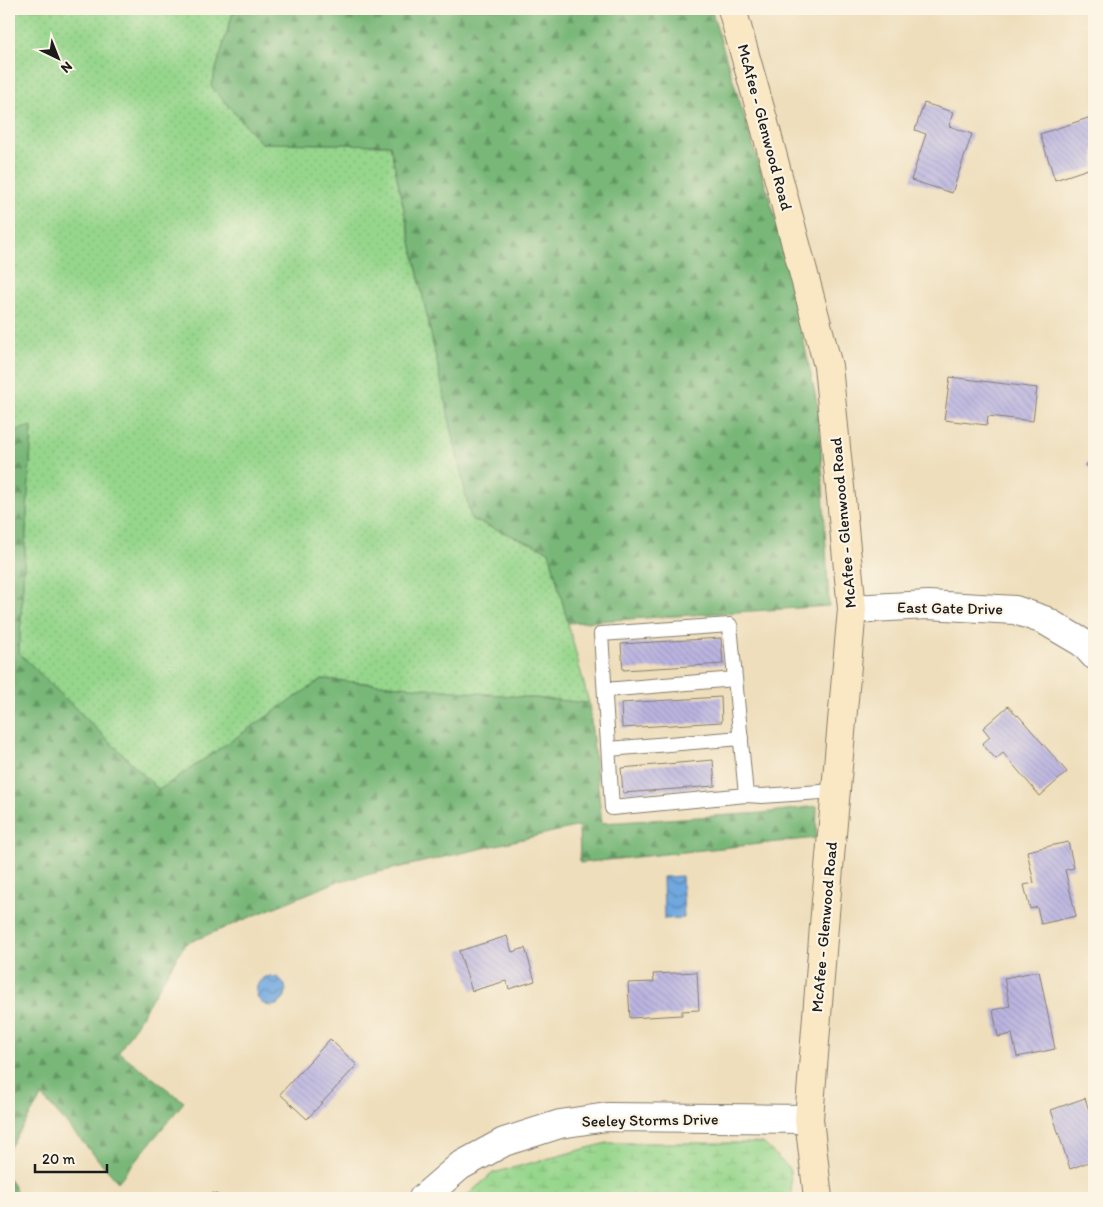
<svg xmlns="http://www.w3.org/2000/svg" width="1103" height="1207" font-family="Itim,sans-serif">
<defs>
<pattern id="grass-dots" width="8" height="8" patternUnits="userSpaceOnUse" patternTransform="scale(1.25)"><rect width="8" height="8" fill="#96d68c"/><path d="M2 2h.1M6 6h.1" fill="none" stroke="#81b778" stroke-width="1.8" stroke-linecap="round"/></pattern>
<pattern id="forest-firs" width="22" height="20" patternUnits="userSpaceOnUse" patternTransform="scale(1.25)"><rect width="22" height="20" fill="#78b778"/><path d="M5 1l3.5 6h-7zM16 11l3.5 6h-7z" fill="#629462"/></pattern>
<pattern id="wetland-marsh" width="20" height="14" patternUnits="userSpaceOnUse" patternTransform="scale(1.25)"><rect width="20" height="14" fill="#96d68c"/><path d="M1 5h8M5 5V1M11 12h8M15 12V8" fill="none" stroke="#81b778"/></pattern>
<pattern id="water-waves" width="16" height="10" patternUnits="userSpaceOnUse" patternTransform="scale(1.25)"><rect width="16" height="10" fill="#6fa7de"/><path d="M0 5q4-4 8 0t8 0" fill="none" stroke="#5a87b3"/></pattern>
<pattern id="building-back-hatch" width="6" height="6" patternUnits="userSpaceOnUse" patternTransform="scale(1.25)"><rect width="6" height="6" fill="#bab4e0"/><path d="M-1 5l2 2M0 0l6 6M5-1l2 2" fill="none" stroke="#9f9ac0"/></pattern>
</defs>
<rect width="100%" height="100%" fill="#fcf5e5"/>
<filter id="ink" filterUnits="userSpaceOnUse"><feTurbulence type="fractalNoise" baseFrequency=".02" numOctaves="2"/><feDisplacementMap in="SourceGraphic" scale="10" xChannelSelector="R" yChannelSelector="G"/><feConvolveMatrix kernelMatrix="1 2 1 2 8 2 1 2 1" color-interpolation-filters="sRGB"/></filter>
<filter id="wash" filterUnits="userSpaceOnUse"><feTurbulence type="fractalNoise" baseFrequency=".0096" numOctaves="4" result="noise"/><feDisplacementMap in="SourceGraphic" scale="20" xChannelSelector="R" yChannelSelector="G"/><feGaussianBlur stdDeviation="1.12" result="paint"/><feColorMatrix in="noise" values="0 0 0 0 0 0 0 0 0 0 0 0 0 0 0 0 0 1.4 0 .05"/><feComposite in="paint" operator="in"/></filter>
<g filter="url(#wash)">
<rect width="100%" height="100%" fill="#eedebc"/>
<polygon fill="url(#grass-dots)" stroke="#597954" points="9,9 234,9 211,86 261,143 390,145 471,519 549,551 589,703 322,679 159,790 19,653 32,427 9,432"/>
<g fill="url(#forest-firs)" stroke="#4a6a4a">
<polygon points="234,9 711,9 781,236 819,412 829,606 568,623 549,551 471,519 390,145 261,143 211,86"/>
<polygon points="32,426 19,653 159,790 322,679 589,703 602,823 763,813 817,806 816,838 580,863 579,826 336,882 185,944 119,1052 184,1102 118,1182 42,1096 9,1149 9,432"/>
<polygon points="9,1178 20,1198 9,1198"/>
</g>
<polygon fill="url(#wetland-marsh)" stroke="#597954" points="607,1143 763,1143 790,1169 792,1198 464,1198 493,1173"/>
<g fill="url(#water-waves)" stroke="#46627d">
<polygon points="682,876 684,918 664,919 663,877"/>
<circle cx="271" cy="991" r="15"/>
</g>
<g id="blocks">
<g fill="url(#building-back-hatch)">
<polygon points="924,103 953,112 949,126 972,134 952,193 911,180 926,134 915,130"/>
<polygon points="1094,116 1094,167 1055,180 1040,134"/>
<polygon points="950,377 1037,388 1033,421 988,416 987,425 944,420"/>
<polygon points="1094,455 1094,472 1086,465"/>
<polygon points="721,638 723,664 623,670 621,644"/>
<polygon points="721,697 722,722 622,728 621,703"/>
<polygon points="1008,706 1017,716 1018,715 1067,772 1040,796 1003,753 996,759 982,744 990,737 983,728"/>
<polygon points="713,760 715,786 623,793 621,768"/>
<polygon points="1068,842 1074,868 1065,870 1076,916 1041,924 1037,907 1030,909 1024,885 1034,883 1027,851"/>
<polygon points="507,936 512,952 525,948 535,981 509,989 506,981 472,991 459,951"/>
<polygon points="1039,971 1055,1049 1017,1057 1012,1034 998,1037 993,1010 1010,1006 1004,978"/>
<polygon points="697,972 699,1010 682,1011 682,1015 630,1018 628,983 654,982 653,974"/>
<polygon points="330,1039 357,1065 307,1119 280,1094"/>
<polygon points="1085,1098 1094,1126 1094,1160 1070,1169 1051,1110"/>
<polygon points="213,1193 226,1198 211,1198"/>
</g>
</g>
</g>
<g filter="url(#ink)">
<use href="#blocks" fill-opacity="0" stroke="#857d6c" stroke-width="1"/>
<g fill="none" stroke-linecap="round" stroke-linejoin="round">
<defs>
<g id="lane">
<polyline points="605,690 735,679"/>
<polyline points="609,749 741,738"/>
<polyline points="746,795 612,808 601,634 730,625 746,795 762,796 836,791"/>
</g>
<g id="street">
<polyline points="852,609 928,605 1015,610 1044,620 1083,643 1094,655"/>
<polyline points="423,1198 460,1166 504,1142 560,1124 607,1117 809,1119"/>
</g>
<polyline id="secondary" points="732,9 763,119 828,366 852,609 825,913 809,1119 818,1198"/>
</defs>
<use href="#lane" stroke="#857d6c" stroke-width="16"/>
<use href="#street" stroke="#857d6c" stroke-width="30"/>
<use href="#secondary" stroke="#857d6c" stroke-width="30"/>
<use href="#lane" stroke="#fff" stroke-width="14"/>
<use href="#street" stroke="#fff" stroke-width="28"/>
<use href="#secondary" stroke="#fae7c3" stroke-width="28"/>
</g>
</g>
<g text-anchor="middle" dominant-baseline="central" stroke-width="4.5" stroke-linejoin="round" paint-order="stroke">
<g font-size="16" fill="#1c1c1c" stroke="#fcf5e5">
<text transform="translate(765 127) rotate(75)">McAfee - Glenwood Road</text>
<text transform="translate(843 523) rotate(-95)">McAfee - Glenwood Road</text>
<text transform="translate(950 608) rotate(1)">East Gate Drive</text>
<text transform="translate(824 927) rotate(-85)">McAfee - Glenwood Road</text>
<text transform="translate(650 1120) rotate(-1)">Seeley Storms Drive</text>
</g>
</g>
<rect width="1103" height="1207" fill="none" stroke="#fcf5e5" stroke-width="30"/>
<g transform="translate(58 58) rotate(137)" stroke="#fcf5e5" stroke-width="4" paint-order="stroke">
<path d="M0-4L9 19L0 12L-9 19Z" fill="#1c1c1c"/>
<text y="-8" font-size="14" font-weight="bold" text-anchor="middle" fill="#1c1c1c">N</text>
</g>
<path d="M35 1164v8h72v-8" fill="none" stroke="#1c1c1c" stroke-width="2.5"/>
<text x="42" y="1164" font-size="15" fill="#1c1c1c" stroke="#fcf5e5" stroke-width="4" paint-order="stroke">20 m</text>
</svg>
